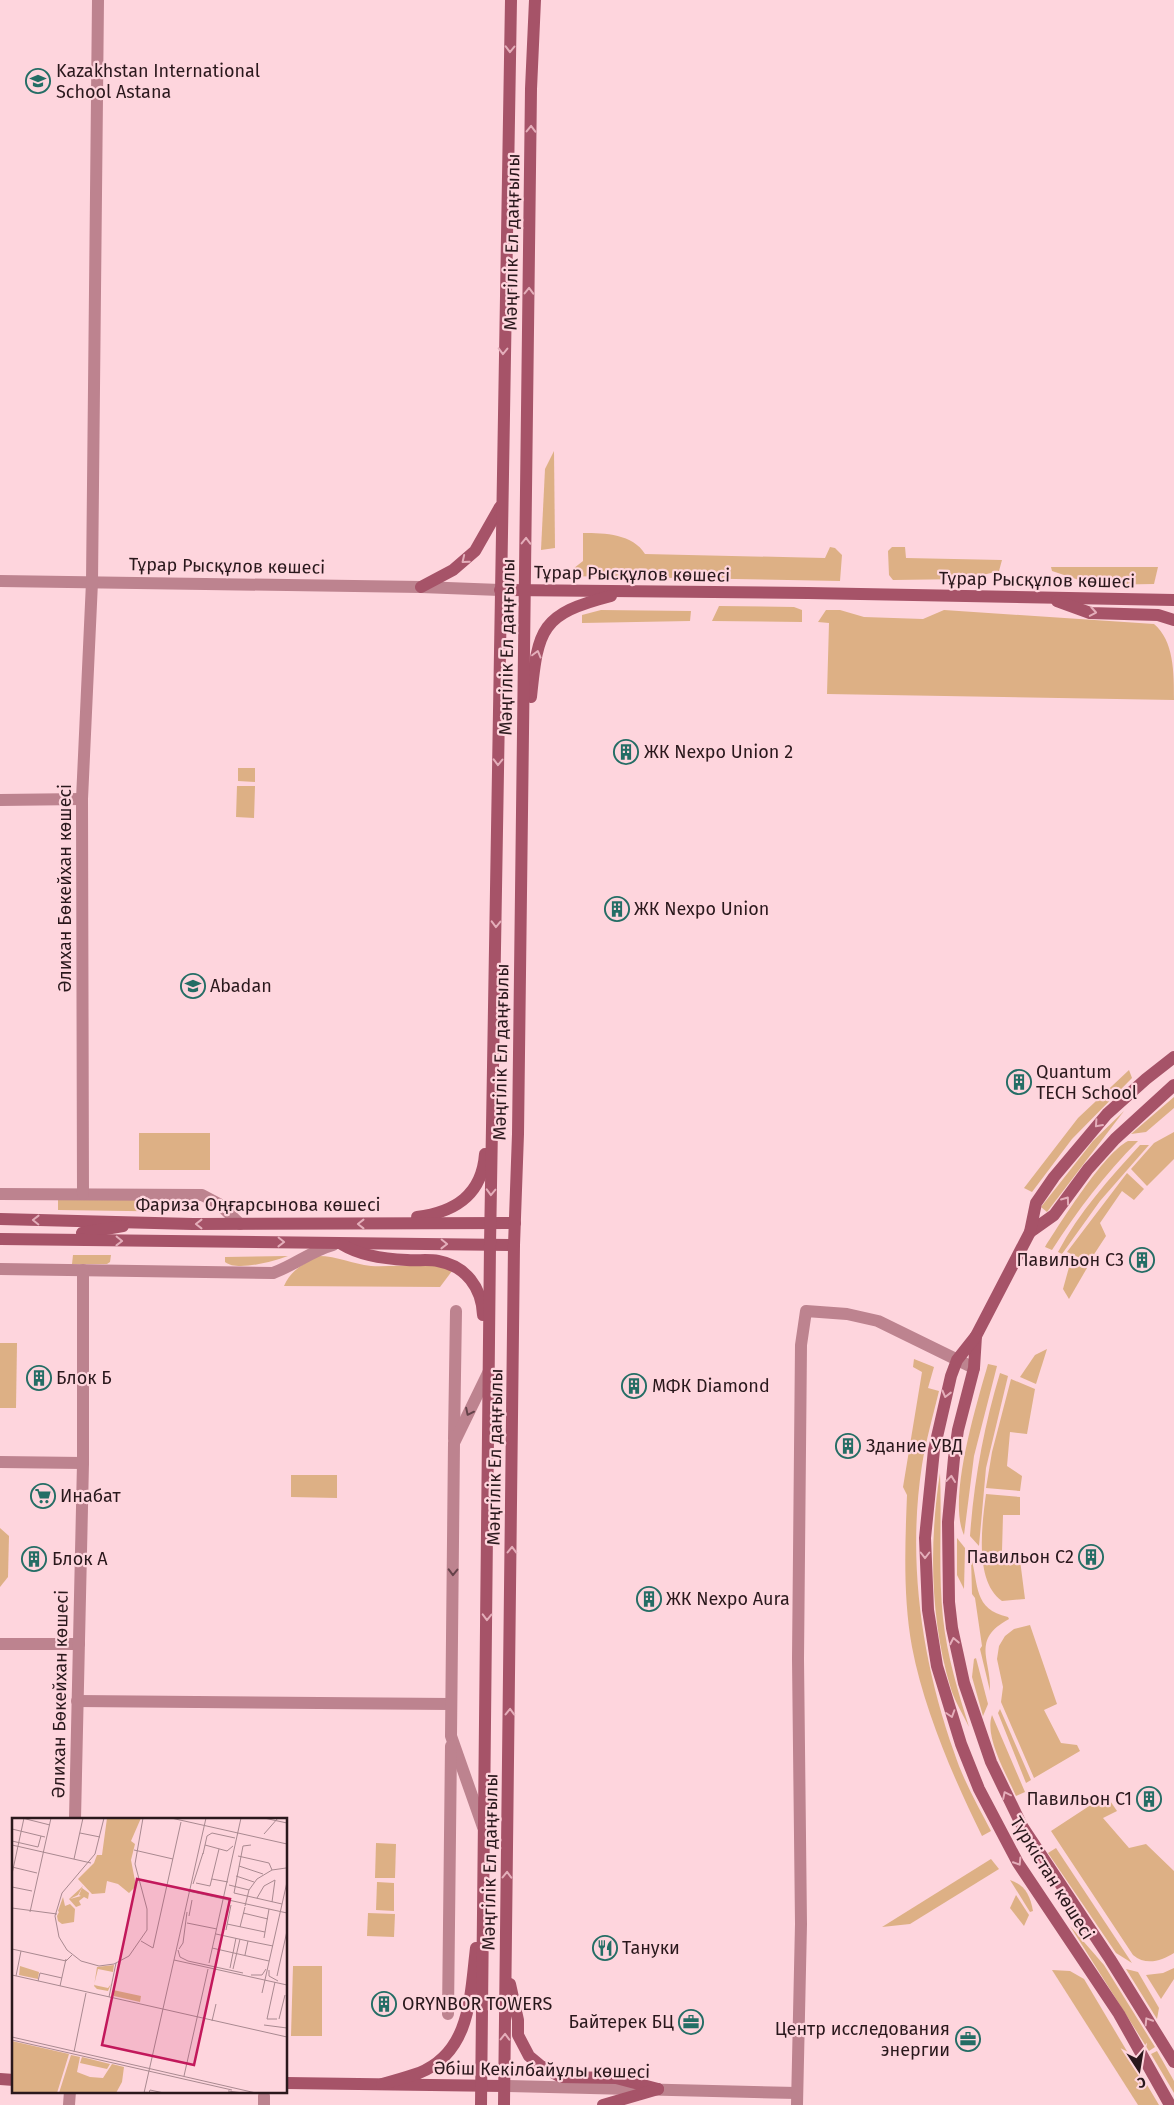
<svg xmlns="http://www.w3.org/2000/svg" width="1174" height="2105" font-family="'Fira Sans',sans-serif">
<rect width="100%" height="100%" fill="#fed5dd"/>
<g fill="#ddb085">
<polygon points="554,451 555,548 541,550 545,469"/>
<path d="M583,533C605,533 633,534 645,554L825,558L830,547L835,548L842,555L840,581L564,576L583,561Z"/>
<polygon points="892,547 905,547 906,558 1002,560 999,571 966,579 893,580 889,575 888,551"/>
<polygon points="1051,567 1158,567 1154,584 1094,585 1052,571"/>
<polygon points="719,606 794,607 802,610 802,622 712,621"/>
<polygon points="601,610 691,611 690,621 582,623 582,615"/>
<path d="M826,610H840L864,617L923,619L944,610L1154,624C1174,641 1174,672 1174,700L827,694L829,623L818,622Z"/>
<polygon points="238,768 255,768 255,782 238,781"/>
<polygon points="237,786 255,786 254,818 236,817"/>
<polygon points="1129,1070 1132,1078 1072,1139 1032,1192 1024,1188 1078,1118"/>
<polygon points="1174,1097 1174,1108 1146,1132 1131,1134"/>
<polygon points="1124,1111 1047,1212 1041,1207 1093,1141"/>
<polygon points="1174,1132 1174,1159 1147,1186 1131,1169 1154,1143"/>
<rect x="139" y="1133" width="71" height="37"/>
<path d="M1128,1141H1138C1105,1174 1077,1211 1052,1250L1045,1247C1061,1222 1104,1153 1128,1141Z"/>
<path d="M1140,1145H1149L1100,1201L1062,1254L1058,1252C1079,1212 1110,1178 1140,1145Z"/>
<polygon points="1127,1173 1144,1189 1134,1200 1122,1191 1100,1223 1106,1236 1089,1262 1067,1252"/>
<path d="M58,1200C96,1201 164,1194 197,1212L58,1210Z"/>
<polygon points="73,1255 111,1255 110,1262 107,1264 72,1264"/>
<path d="M288,1256C274,1261 237,1272 225,1262V1257Z"/>
<path d="M318,1256C338,1256 352,1264 371,1266C393,1268 433,1260 452,1271L440,1287L284,1286C290,1271 304,1263 318,1256Z"/>
<polygon points="1071,1260 1087,1268 1069,1299 1063,1289"/>
<polygon points="0,1343 17,1343 16,1408 0,1408"/>
<polygon points="1047,1349 1036,1384 1020,1377 1035,1355"/>
<path d="M914,1359L934,1367L928,1388L939,1391C933,1416 926,1440 922,1465C907,1562 922,1661 954,1752C963,1780 978,1806 991,1831L982,1836C954,1779 924,1710 912,1647C903,1597 905,1546 907,1495L903,1487L922,1372L913,1367Z"/>
<path d="M988,1364L997,1366L974,1456L964,1535C947,1499 977,1403 988,1364Z"/>
<path d="M1000,1373L1008,1376L986,1468L979,1546L970,1536C974,1480 984,1426 1000,1373Z"/>
<polygon points="1011,1379 1035,1389 1027,1434 1010,1432 1007,1466 1022,1476 1020,1491 986,1488 992,1452"/>
<path d="M940,1473C942,1521 938,1570 943,1618C947,1656 958,1691 969,1727C963,1714 955,1702 951,1689C930,1620 929,1543 940,1473Z"/>
<polygon points="291,1475 337,1475 337,1498 291,1497"/>
<path d="M986,1494L1020,1497V1515H1003L1002,1551L1020,1560L1025,1599L1002,1601C974,1582 982,1524 986,1494Z"/>
<polygon points="0,1528 9,1536 8,1577 0,1587"/>
<polygon points="957,1538 965,1548 964,1589 957,1575"/>
<path d="M971,1557C979,1585 973,1609 1008,1617L1009,1619C970,1640 992,1660 990,1691L980,1649L982,1646L975,1598L972,1594Z"/>
<polygon points="1030,1625 1057,1704 1044,1710 1061,1743 1077,1745 1080,1751 1034,1778 1001,1702 1003,1687 997,1659 999,1646 1005,1636 1014,1629"/>
<polygon points="976,1658 988,1704 983,1716 972,1677 974,1659"/>
<polygon points="1000,1709 1031,1780 1026,1783 998,1713"/>
<path d="M992,1715L1025,1792L1016,1796C1007,1775 984,1737 992,1715Z"/>
<path d="M1106,1795L1117,1811L1103,1818L1129,1848L1146,1844L1174,1871V1953C1161,1961 1146,1966 1133,1955L1051,1831Z"/>
<polygon points="376,1843 396,1844 395,1878 375,1878"/>
<polygon points="1056,1848 1132,1963 1116,1953 1048,1853"/>
<polygon points="991,1859 999,1869 910,1924 882,1927"/>
<path d="M1010,1880C1025,1885 1030,1895 1033,1911L1030,1912Z"/>
<polygon points="377,1882 394,1883 394,1911 376,1910"/>
<polygon points="1016,1895 1029,1915 1024,1926 1010,1908"/>
<polygon points="368,1913 395,1914 394,1937 367,1936"/>
<polygon points="1070,1926 1104,1965 1155,2047 1149,2051"/>
<polygon points="293,1966 322,1966 322,2036 291,2036"/>
<polygon points="1174,1968 1174,1979 1161,1999 1146,1975 1163,1973"/>
<polygon points="1126,1969 1138,1972 1159,2008 1157,2019"/>
<polygon points="1052,1970 1070,1971 1084,1979 1159,2105 1138,2105"/>
<polygon points="1157,2051 1174,2081 1174,2093 1151,2054"/>
</g>
<g fill="none" stroke-linecap="round" stroke-linejoin="round">
<g stroke="#bd838f" stroke-width="12">
<polyline points="0,581 421,587 500,590"/>
<polyline points="0,800 82,799"/>
<polyline points="0,1194 202,1195 219,1204 240,1224"/>
<polyline points="83,1194 82,799 92,582 98,0"/>
<path d="M0,1269L273,1273C295,1265 311,1251 333,1245"/>
<polyline points="454,1439 456,1311"/>
<polyline points="0,1462 83,1463"/>
<polyline points="0,1644 79,1644"/>
<polyline points="77,1701 451,1704"/>
<polyline points="75,1819 83,1463 83,1270"/>
<polyline points="483,1827 451,1736 454,1443 489,1371"/>
<polyline points="448,2014 451,1746"/>
<polyline points="503,2086 797,2093"/>
<polyline points="69,2105 70,2091"/>
<polyline points="264,2105 264,2096"/>
<polyline points="797,2105 801,1924 798,1659 801,1345 806,1311 847,1314 878,1321 974,1368"/>
</g>
<g stroke="#a65368" stroke-width="12">
<polyline points="421,587 453,570 475,551 500,507"/>
<polyline points="500,590 808,593 1174,600"/>
<polyline points="1057,601 1090,613 1158,615 1174,620"/>
<path d="M531,697C538,628 541,614 611,596"/>
<path d="M417,1217C455,1212 482,1195 485,1154"/>
<polyline points="0,1219 193,1224 515,1223"/>
<polyline points="1030,1232 1054,1215 1088,1169 1115,1139 1174,1085"/>
<polyline points="82,1233 123,1226"/>
<polyline points="0,1239 514,1245"/>
<path d="M343,1245C361,1256 386,1259 407,1260C417,1261 428,1259 438,1261C466,1266 482,1288 483,1315"/>
<polyline points="976,1336 974,1368 958,1430 954,1458 948,1522 949,1602 952,1628 964,1683 991,1762 1022,1826 1110,1959 1174,2062"/>
<polyline points="510,1984 518,2020 518,2035 529,2056 541,2066 561,2077 616,2078 658,2089"/>
<polyline points="0,2079 14,2080"/>
<polyline points="286,2083 503,2086"/>
<path d="M382,2084C394,2081 407,2077 419,2073C471,2052 470,1996 476,1948"/>
<polyline points="481,2105 490,1245 511,0"/>
<polyline points="504,2105 514,1245 518,1134 531,89 535,0"/>
<polyline points="603,2105 658,2089"/>
<polyline points="1170,2105 1119,2014 1018,1863 979,1789 961,1744 937,1666 928,1610 925,1538 934,1450 951,1376 957,1360 976,1336 1030,1232 1036,1203 1054,1177 1107,1114 1146,1079 1174,1057"/>
</g>
</g>
<defs><path id="oneway-chevron" d="M-2-3.5L2.5 0L-2 3.5" fill="none" stroke-width="1.6" stroke-linecap="round" stroke-linejoin="round" transform="scale(1.25)"/></defs>
<g stroke="#e4aeba">
<use href="#oneway-chevron" transform="translate(510 49) rotate(91)"/>
<use href="#oneway-chevron" transform="translate(531 129) rotate(-89)"/>
<use href="#oneway-chevron" transform="translate(529 291) rotate(-89)"/>
<use href="#oneway-chevron" transform="translate(503 351) rotate(91)"/>
<use href="#oneway-chevron" transform="translate(526 541) rotate(-89)"/>
<use href="#oneway-chevron" transform="translate(465 560) rotate(141)"/>
<use href="#oneway-chevron" transform="translate(1093 612) rotate(10)"/>
<use href="#oneway-chevron" transform="translate(537 654) rotate(-75)"/>
<use href="#oneway-chevron" transform="translate(498 762) rotate(91)"/>
<use href="#oneway-chevron" transform="translate(496 924) rotate(91)"/>
<use href="#oneway-chevron" transform="translate(1098 1124) rotate(132)"/>
<use href="#oneway-chevron" transform="translate(491 1192) rotate(92)"/>
<use href="#oneway-chevron" transform="translate(1066 1200) rotate(-54)"/>
<use href="#oneway-chevron" transform="translate(36 1220) rotate(-179)"/>
<use href="#oneway-chevron" transform="translate(199 1224) rotate(-180)"/>
<use href="#oneway-chevron" transform="translate(361 1224) rotate(-180)"/>
<use href="#oneway-chevron" transform="translate(119 1241) rotate(1)"/>
<use href="#oneway-chevron" transform="translate(281 1242) rotate(1)"/>
<use href="#oneway-chevron" transform="translate(444 1244) rotate(1)"/>
<use href="#oneway-chevron" transform="translate(946 1394) rotate(104)"/>
<use href="#oneway-chevron" transform="translate(951 1479) rotate(-84)"/>
<use href="#oneway-chevron" transform="translate(512 1550) rotate(-89)"/>
<use href="#oneway-chevron" transform="translate(925 1555) rotate(90)"/>
<use href="#oneway-chevron" transform="translate(487 1617) rotate(91)"/>
<use href="#oneway-chevron" transform="translate(954 1641) rotate(-101)"/>
<use href="#oneway-chevron" transform="translate(510 1712) rotate(-89)"/>
<use href="#oneway-chevron" transform="translate(951 1714) rotate(72)"/>
<use href="#oneway-chevron" transform="translate(1006 1795) rotate(-116)"/>
<use href="#oneway-chevron" transform="translate(1018 1862) rotate(58)"/>
<use href="#oneway-chevron" transform="translate(507 1875) rotate(-89)"/>
<use href="#oneway-chevron" transform="translate(1148 2021) rotate(-122)"/>
<use href="#oneway-chevron" transform="translate(505 2037) rotate(-89)"/>
</g>
<g stroke="#65434a">
<use href="#oneway-chevron" transform="translate(469 1412) rotate(116)"/>
<use href="#oneway-chevron" transform="translate(453 1572) rotate(91)"/>
</g>
<defs>
<symbol id="school-ring" viewBox="-11 -11 22 22"><circle r="9.5" fill="#fed5dd" stroke="#246d65" stroke-width="1.5"/><path d="M0-5L7-2L0 1L-7-2ZM-4 1L0 2.5L4 1V4Q0 6-4 4Z" fill="#246d65"/></symbol>
<symbol id="building-ring" viewBox="-11 -11 22 22"><circle r="9.5" fill="#fed5dd" stroke="#246d65" stroke-width="1.5"/><path d="M-4-6H4V6H1V3H-1V6H-4ZM-2.5-4.3h1.7v1.8h-1.7ZM.8-4.3h1.7v1.8H.8ZM-2.5-1h1.7V.8h-1.7ZM.8-1h1.7V.8H.8Z" fill="#246d65"/></symbol>
<symbol id="supermarket-ring" viewBox="-11 -11 22 22"><circle r="9.5" fill="#fed5dd" stroke="#246d65" stroke-width="1.5"/><path d="M-6-5.5h2.5l.6 2H6L4.5 2H-2.5L-4.4-4H-6ZM-1.5 3.2a1.3 1.3 0 1 0 .1 0ZM3 3.2a1.3 1.3 0 1 0 .1 0Z" fill="#246d65"/></symbol>
<symbol id="restaurant-ring" viewBox="-11 -11 22 22"><circle r="9.5" fill="#fed5dd" stroke="#246d65" stroke-width="1.5"/><path d="M-5-6h1v4h1v-4h1v4h1v-4h1v5L-1.5 .5V6h-2V.5L-5-1ZM5-6V6H3V1.5H1.5Q1.5-4 5-6Z" fill="#246d65"/></symbol>
<symbol id="office-ring" viewBox="-11 -11 22 22"><circle r="9.5" fill="#fed5dd" stroke="#246d65" stroke-width="1.5"/><path d="M-6-3h4V-5.5h4V-3h4V5H-6ZM-1-4.5V-3h2v-1.5ZM-6 0V1H6V0Z" fill="#246d65"/></symbol>
</defs>
<g fill-rule="evenodd">
<use href="#school-ring" x="24" y="67" width="28" height="28"/>
<use href="#building-ring" x="612" y="738" width="28" height="28"/>
<use href="#building-ring" x="603" y="895" width="28" height="28"/>
<use href="#school-ring" x="179" y="972" width="28" height="28"/>
<use href="#building-ring" x="1005" y="1068" width="28" height="28"/>
<use href="#building-ring" x="1128" y="1246" width="28" height="28"/>
<use href="#building-ring" x="25" y="1364" width="28" height="28"/>
<use href="#building-ring" x="620" y="1372" width="28" height="28"/>
<use href="#building-ring" x="834" y="1432" width="28" height="28"/>
<use href="#supermarket-ring" x="29" y="1482" width="28" height="28"/>
<use href="#building-ring" x="1077" y="1543" width="28" height="28"/>
<use href="#building-ring" x="20" y="1545" width="28" height="28"/>
<use href="#building-ring" x="635" y="1585" width="28" height="28"/>
<use href="#building-ring" x="1135" y="1785" width="28" height="28"/>
<use href="#restaurant-ring" x="591" y="1934" width="28" height="28"/>
<use href="#building-ring" x="370" y="1990" width="28" height="28"/>
<use href="#office-ring" x="677" y="2008" width="28" height="28"/>
<use href="#office-ring" x="954" y="2025" width="28" height="28"/>
</g>
<g text-anchor="middle" dominant-baseline="central" stroke-width="4.5" stroke-linejoin="round" paint-order="stroke">
<g font-size="18" fill="#2a181c" stroke="#fed5dd" text-anchor="start">
<text x="56" y="71">Kazakhstan International<tspan x="56" dy="21">School Astana</tspan></text>
<text x="644" y="752">ЖК Nexpo Union 2</text>
<text x="634" y="909">ЖК Nexpo Union</text>
<text x="210" y="986">Abadan</text>
<text x="1036" y="1072">Quantum<tspan x="1036" dy="21">TECH School</tspan></text>
<text x="1124" y="1260" text-anchor="end">Павильон С3</text>
<text x="56" y="1378">Блок Б</text>
<text x="652" y="1386">МФК Diamond</text>
<text x="866" y="1446">Здание УВД</text>
<text x="60" y="1496">Инабат</text>
<text x="1074" y="1557" text-anchor="end">Павильон С2</text>
<text x="52" y="1559">Блок А</text>
<text x="666" y="1599">ЖК Nexpo Aura</text>
<text x="1132" y="1799" text-anchor="end">Павильон С1</text>
<text x="622" y="1948">Тануки</text>
<text x="402" y="2004">ORYNBOR TOWERS</text>
<text x="674" y="2022" text-anchor="end">Байтерек БЦ</text>
<text x="950" y="2029" text-anchor="end">Центр исследования<tspan x="950" dy="21">энергии</tspan></text>
</g>
<g font-size="18" fill="#2a181c" stroke="#fed5dd">
<text transform="translate(512 242) rotate(-89)">Мәңгілік Ел даңғылы</text>
<text transform="translate(227 566) rotate(1)">Тұрар Рысқұлов көшесі</text>
<text transform="translate(632 574) rotate(1)">Тұрар Рысқұлов көшесі</text>
<text transform="translate(1037 580) rotate(1)">Тұрар Рысқұлов көшесі</text>
<text transform="translate(507 647) rotate(-89)">Мәңгілік Ел даңғылы</text>
<text transform="translate(65 888) rotate(-90)">Әлихан Бөкейхан көшесі</text>
<text transform="translate(501 1052) rotate(-89)">Мәңгілік Ел даңғылы</text>
<text x="258" y="1205">Фариза Оңғарсынова көшесі</text>
<text transform="translate(495 1457) rotate(-89)">Мәңгілік Ел даңғылы</text>
<text transform="translate(60 1694) rotate(-89)">Әлихан Бөкейхан көшесі</text>
<text transform="translate(490 1862) rotate(-89)">Мәңгілік Ел даңғылы</text>
<text transform="translate(1052 1878) rotate(58)">Түркістан көшесі</text>
<text transform="translate(542 2070) rotate(1)">Әбіш Кекілбайұлы көшесі</text>
</g>
</g>
<g transform="translate(12 1818)">
<rect width="275" height="275" fill="#fed5dd"/>
<path d="M95,0H129L119,23L123,26L119,42L124,68L117,75L106,66L95,63L93,75L80,76L66,61L82,45L85,37H90ZM71,68L66,77L58,81L69,78L67,77L70,70L77,75L76,81L72,79L67,83L69,87L64,89L57,81ZM51,79L53,88L58,86L63,91L62,104L50,106L46,103L47,108L45,98L47,94L46,93ZM102,147L101,154L86,151L82,167L96,170L99,166L96,173L85,171L82,168L85,149ZM8,148L27,154L26,161L7,157ZM101,172L129,178L128,184L102,178ZM0,223L57,236L45,275H0ZM59,237L68,239L65,254L78,259L91,260L100,246L112,249L110,264L104,275H47ZM70,239L98,246L95,251L68,245Z" fill="#ddb085"/>
<path fill="none" stroke="#a98990" stroke-width="1" d="M10,0L38,7M92,0L83,36L50,75L43,98L47,119L55,132L69,143L87,148L102,146L117,138L135,112V91L123,46L131,0M159,0L275,26M252,0L275,5M0,11L33,19M68,15L88,19M252,16L266,0M0,23L26,29L29,18M0,27L79,45M193,27L215,33L221,28M239,27L231,28L222,75L270,86M122,32L161,41M191,36L195,18L200,15L223,20M226,38L257,45L260,52M62,41L71,0M227,48L251,56M0,49L25,55M0,56L12,0M224,58L242,64M200,61L216,64M184,65L198,68L207,31M181,66L191,35M217,67L237,72M0,69L20,73M176,73L275,95M245,80L252,68L263,62L260,84M233,88L237,72L245,61L260,52L274,50M0,90L45,96M18,94L39,0M231,95L256,101M177,98L180,82M175,105L205,111M215,106L253,114M228,109L233,89M214,112L219,87M204,116L236,123L233,137M252,120L257,91M129,123L141,130L169,4M236,123L261,128M200,130L257,143M0,131L54,143L60,137M167,131L171,125L175,94M166,132L168,139L176,143M162,142L275,167M176,143L231,155M197,145L229,0M218,150L224,120M221,151L228,121M257,152V158L266,163M0,157L275,219M239,157H250L254,151M4,158L9,133M265,158L275,113M26,163L28,155L50,160M263,164L255,201H265M48,168L54,141M250,175L275,64M97,179L104,145M267,201L273,177M200,203L204,186M252,207L275,210M0,219L244,275M0,222L220,272M62,234L74,175M172,258L196,151M216,273L231,275M132,275L194,0M137,275L138,272L152,275"/>
<path fill="#c2185b" fill-opacity="0.15" stroke="#c2185b" stroke-width="2.5" d="M125,61L218,81L182,247L90,227Z"/>
<rect width="275" height="275" fill="none" stroke="#2a181c" stroke-width="2.5"/>
</g>
<g transform="translate(1139 2070) rotate(168)" stroke="#fed5dd" stroke-width="4" paint-order="stroke">
<path d="M0-4L9 19L0 12L-9 19Z" fill="#2a181c"/>
<text y="-8" font-size="14" font-weight="bold" text-anchor="middle" fill="#2a181c">С</text>
</g>
</svg>
